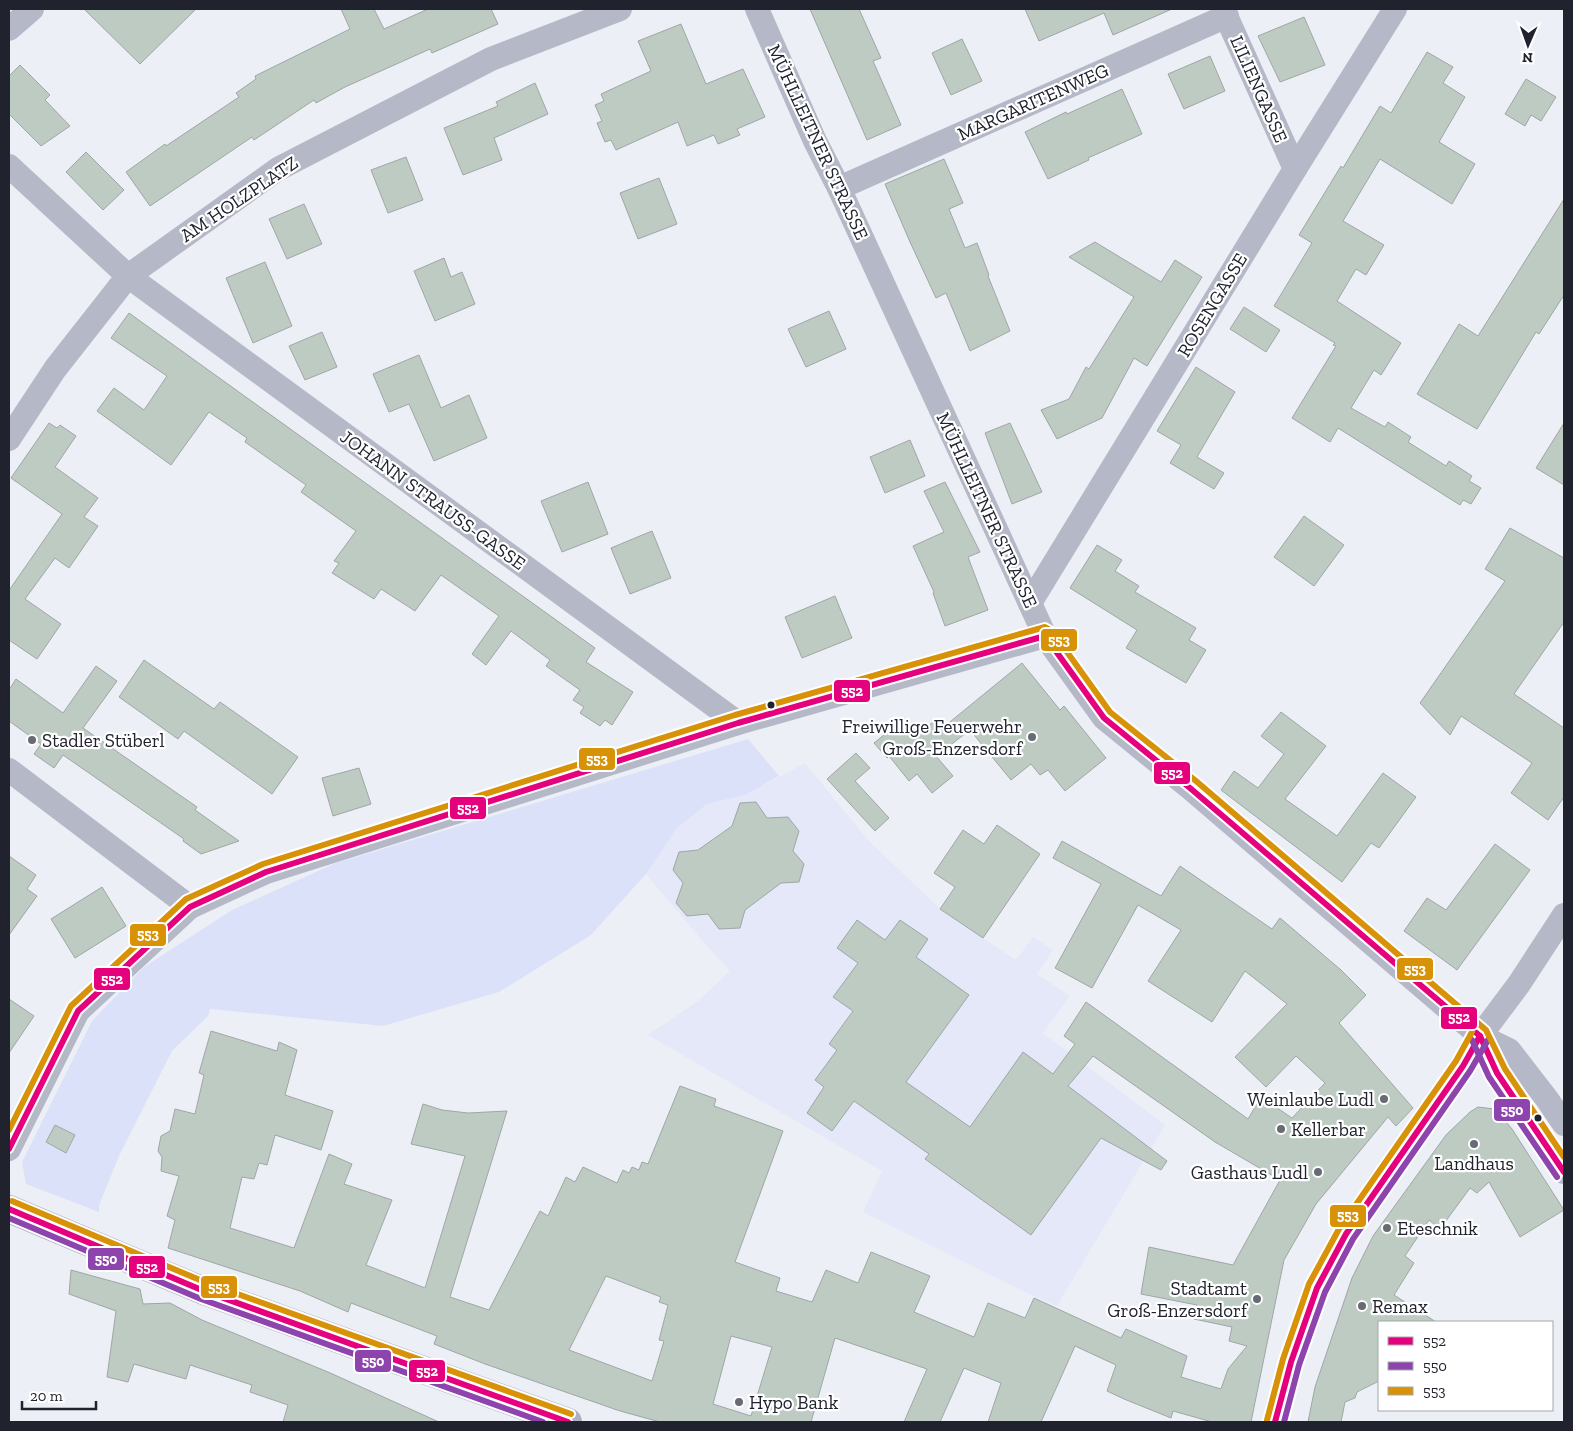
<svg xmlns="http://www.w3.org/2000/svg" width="1573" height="1431" font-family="'Zilla Slab',serif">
<rect width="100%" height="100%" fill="#edeff6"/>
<polygon fill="#e5e8f9" points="805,763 868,840 940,909 1016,960 1033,937 1053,950 1037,974 1070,996 1043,1033 1165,1125 1057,1306 1029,1294 863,1212 882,1171 648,1035 698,1001 730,971 700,938 646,874 677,828 707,804 745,795"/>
<polygon fill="#dce1fa" points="748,739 779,776 745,795 707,804 677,828 646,874 591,935 499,992 383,1026 210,1009 208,1016 172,1051 119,1156 99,1205 99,1212 26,1184 22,1162 92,1021 144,967 232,910 336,863"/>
<g fill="#bdcbc3" stroke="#a0a6a5" fill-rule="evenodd">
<polygon points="84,9 196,9 140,64"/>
<polygon points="341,9 374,9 384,29 428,9 491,9 498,24 432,53 430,49 345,87 316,103 314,100 254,140 252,137 150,206 126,172 165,144 166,146 239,97 236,93 256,79 255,76 350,29"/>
<polygon points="810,9 859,9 881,58 873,61 901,125 867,140"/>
<polygon points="1025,9 1172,9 1113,35 1104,13 1039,41"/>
<polygon points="1304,17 1325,65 1280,82 1258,36"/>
<polygon points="681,24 706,84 743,69 765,117 737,129 740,135 718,144 714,135 687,146 678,122 616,150 611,140 605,142 597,123 602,121 595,105 604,101 601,94 651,71 638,41"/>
<polygon points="962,39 982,81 951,95 932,53"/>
<polygon points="1427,52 1453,67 1443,83 1465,97 1439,142 1475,164 1452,204 1380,159 1343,221 1384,245 1366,275 1356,269 1337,301 1401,343 1381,375 1374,370 1351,408 1385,427 1388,422 1411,437 1408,442 1446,466 1449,461 1472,476 1469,481 1481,488 1471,504 1463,500 1460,505 1338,428 1330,442 1292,418 1336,346 1333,345 1335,343 1274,306 1312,243 1299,235 1341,166 1343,168 1380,106 1391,113"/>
<polygon points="1210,56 1225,91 1184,109 1168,74"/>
<polygon points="20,65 50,95 45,100 70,126 41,146 9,114 9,76"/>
<polygon points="1526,79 1556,97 1541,121 1531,115 1525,126 1505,114"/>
<polygon points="535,83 548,114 494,138 502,160 463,175 444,128 498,106 496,102"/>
<polygon points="1122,89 1142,134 1088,158 1089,160 1048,179 1025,132 1066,112 1067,114"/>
<polygon points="86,152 124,190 103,210 66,172"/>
<polygon points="406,157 423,200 388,213 371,170"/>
<polygon points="944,159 963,203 949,209 965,248 977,243 989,275 988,276 1010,331 970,351 946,293 936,298 910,242 885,184"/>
<polygon points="659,178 677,224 638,239 620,193"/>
<polygon points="1564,199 1564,295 1539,334 1536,332 1477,429 1417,394 1459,324 1478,336"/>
<polygon points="304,204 322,244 287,259 269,219"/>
<polygon points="1095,242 1161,282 1175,260 1202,277 1147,366 1134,358 1102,418 1057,439 1041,410 1069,399 1086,367 1089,369 1134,297 1069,257"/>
<polygon points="444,258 451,277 462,272 475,304 435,321 414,271"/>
<polygon points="265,262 292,326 253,343 226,278"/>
<polygon points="1244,307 1280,330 1266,352 1230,329"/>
<polygon points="829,311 846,349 806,367 788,329"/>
<polygon points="129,313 595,648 586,662 633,692 612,725 605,720 600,726 580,713 584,707 573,700 580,690 546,666 550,660 511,631 486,665 472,654 499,616 441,575 415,611 381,589 374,599 332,573 339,563 334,561 356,531 301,492 306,485 245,442 247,438 209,412 171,465 97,411 114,388 144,410 167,376 111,338"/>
<polygon points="322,332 337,367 305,380 289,346"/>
<polygon points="419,355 441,408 469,395 487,438 434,461 409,404 389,412 373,374"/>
<polygon points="1196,367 1235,392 1197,457 1224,473 1214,489 1170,463 1181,445 1157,431"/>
<polygon points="49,423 57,428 60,425 76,436 55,467 98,498 84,517 98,526 69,568 55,558 25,599 61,624 37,659 9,640 9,589 10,589 62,514 11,478"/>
<polygon points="1010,423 1042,492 1012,504 985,433"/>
<polygon points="1564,423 1564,485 1536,468"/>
<polygon points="910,440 925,476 885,493 870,457"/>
<polygon points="588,482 608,534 562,552 541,501"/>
<polygon points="945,482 980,552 968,557 988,610 945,626 933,593 934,592 913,546 944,532 924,491"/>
<polygon points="1304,516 1344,545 1314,586 1274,557"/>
<polygon points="1510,528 1564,558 1564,622 1514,694 1564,728 1564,797 1548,820 1511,793 1532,763 1461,716 1450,735 1420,703 1505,581 1485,569"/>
<polygon points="652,531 671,578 630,594 611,548"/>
<polygon points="1097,545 1122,560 1115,571 1139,586 1135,592 1196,628 1189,640 1206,650 1186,683 1126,648 1137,630 1070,588"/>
<polygon points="835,596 852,638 802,658 785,617"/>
<polygon points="144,660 214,709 220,702 298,757 272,794 184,731 178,739 119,697"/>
<polygon points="1022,663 1060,710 1064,706 1106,758 1065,791 1048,770 1040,775 1031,764 1011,780 970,730 936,756 953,776 932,793 917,774 909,781 889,756 887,758 874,743 905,718 918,734 938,718 945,726"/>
<polygon points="96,666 117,681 83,728 197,807 195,810 239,841 201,854 183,841 184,839 63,755 54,768 34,754 41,744 9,721 9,690 16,679 63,713"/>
<polygon points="1281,712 1326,746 1285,799 1337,836 1383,773 1416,797 1379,848 1371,843 1342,882 1221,790 1234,771 1258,788 1284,754 1261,736"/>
<polygon points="856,753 870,768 855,781 889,818 875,831 827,779"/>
<polygon points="359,768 371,804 333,816 322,778"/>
<polygon points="756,802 767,818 788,817 799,831 793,851 804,864 799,882 781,883 745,910 740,928 719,929 708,914 687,916 676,903 683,883 673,870 679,852 698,850 732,826 740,803"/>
<polygon points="997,825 1040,854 983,938 940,909 955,887 934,873 963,830 984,844"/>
<path d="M1062,841L1161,896L1180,866L1272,929L1280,918L1341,970L1366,995L1339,1023L1413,1108L1396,1126L1388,1117L1316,1204L1284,1260L1251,1422H1212L1173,1411L1171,1418L1124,1399L1107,1391L1116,1365L1075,1346L1041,1422H988L1001,1383L964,1368L940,1422H904L927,1369L835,1338L811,1422H660L620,1411L485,1364L434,1344L437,1336L351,1303L348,1312L300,1291L168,1248L175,1220L167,1216L179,1176L161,1171L162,1157L158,1151L161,1136L170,1131L175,1109L195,1114L204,1075L199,1073L211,1031L277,1051L279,1042L297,1050L285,1095L333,1111L321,1150L275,1135L267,1165L259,1163L254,1179L242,1177L230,1228L294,1248L329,1154L352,1164L344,1184L392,1200L366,1265L425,1288L465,1156L411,1144L423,1104L442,1110L468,1113L507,1111L450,1297L489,1310L540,1211L548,1216L566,1177L575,1182L583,1167L617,1183L623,1170L629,1173L632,1167L639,1170L642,1162L648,1164L680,1086L716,1099L714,1106L783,1131L735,1262L780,1278L776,1291L812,1302L826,1270L858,1283L871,1252L930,1276L914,1312L974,1337L988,1303L1025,1318L1034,1298L1121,1338L1126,1329L1187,1356L1181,1377L1221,1389L1228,1369L1247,1346L1229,1341L1232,1327L1194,1319L1197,1305L1141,1294L1149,1247L1233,1265L1280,1180L1215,1142L1093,1056L1068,1086L1167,1161L1161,1170L1101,1138L1031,1235L925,1159L929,1154L854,1101L832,1131L807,1113L824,1087L815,1080L837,1050L829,1044L853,1011L833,997L858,963L837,948L857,920L885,940L900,920L928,939L916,957L969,995L906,1082L970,1127L1023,1052L1053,1074L1075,1044L1064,1036L1086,1002L1248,1119L1261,1097L1292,1118L1325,1083L1296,1056L1266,1087L1235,1057L1287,1004L1245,971L1212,1022L1148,981L1181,930L1138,905L1092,988L1055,968L1101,884L1053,858ZM606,1276L661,1297L659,1302L668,1305L659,1340L664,1341L652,1381L569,1350ZM731,1336L772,1347L751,1416L713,1404Z"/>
<polygon points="1495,844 1530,870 1457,970 1404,931 1427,898 1446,910"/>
<polygon points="9,856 36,875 27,889 37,896 9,935"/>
<polygon points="102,887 126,926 75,958 51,919"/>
<polygon points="9,999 34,1016 9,1053"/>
<polygon points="1478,1107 1495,1109 1512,1129 1564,1210 1520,1237 1489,1182 1477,1193 1470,1188 1440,1229 1429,1220 1405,1256 1414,1263 1394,1295 1436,1322 1379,1322 1379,1381 1357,1392 1355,1398 1345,1402 1341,1422 1308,1422 1315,1387 1352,1278 1373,1236 1446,1135 1470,1112"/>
<polygon points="55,1125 75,1135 66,1153 46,1142"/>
<polygon points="71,1270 140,1289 143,1304 170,1303 202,1320 328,1372 439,1422 283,1422 288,1405 250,1392 252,1385 190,1365 186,1379 134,1364 128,1382 107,1377 116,1311 69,1294"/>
</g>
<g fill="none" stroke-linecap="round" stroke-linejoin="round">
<g stroke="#b5b8c7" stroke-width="24">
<polyline points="757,9 815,141 839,188 1045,636 1104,718 1190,788 1480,1036 1509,1050 1547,1099 1564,1124"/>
<polyline points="1223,9 1295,169"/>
<polyline points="9,29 32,9"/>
<polyline points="9,166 128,276 738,723"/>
<polyline points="839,188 1227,16"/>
<polyline points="9,439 55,369 128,276 278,169 491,59 620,9"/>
<polyline points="1030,603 1295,169 1395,9"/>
<polyline points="9,770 190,907"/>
<polyline points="1480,1036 1497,1073 1564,1172"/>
<polyline points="9,1149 78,1011 190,907 266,872 738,723 1045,636"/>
<polyline points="1275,1422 1291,1362 1317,1288 1346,1234 1463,1066 1480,1036 1519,984 1564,915"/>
</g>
<polyline stroke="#aeb1c3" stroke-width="28" points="9,1209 204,1291 568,1422"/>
<defs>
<g id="bus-1">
<polyline points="1045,636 1104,718 1190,788 1480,1036 1497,1073 1564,1172"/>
<polyline points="9,1149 78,1011 190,907 266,872 738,723 1045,636"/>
<polyline points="9,1209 204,1291 568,1422"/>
<polyline points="1275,1422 1291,1362 1317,1288 1346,1234 1463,1066 1480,1036"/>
</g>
<g id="bus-2">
<polyline points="1472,1040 1489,1077 1557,1177"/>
<polyline points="9,1218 201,1299 543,1422"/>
<polyline points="1284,1422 1299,1365 1325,1292 1353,1239 1470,1071 1488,1040"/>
</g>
<g id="bus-3">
<polyline points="9,1130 71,1006 186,899 263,864 735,715 1045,627 1052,631 1110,712 1196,781 1486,1030 1505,1069 1564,1157"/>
<polyline points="12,1201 207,1283 571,1414"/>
<polyline points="1267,1420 1283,1359 1309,1284 1339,1229 1456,1061 1472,1032"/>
</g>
</defs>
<use href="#bus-1" stroke="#fff" stroke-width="10"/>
<use href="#bus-2" stroke="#fff" stroke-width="10"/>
<use href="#bus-3" stroke="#fff" stroke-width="10"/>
<use href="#bus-1" stroke="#e5007d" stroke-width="6"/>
<use href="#bus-2" stroke="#8e44ad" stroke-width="6"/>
<use href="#bus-3" stroke="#d79207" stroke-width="6"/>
</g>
<g fill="#20222e" stroke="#fff" stroke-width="2">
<circle cx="771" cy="705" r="4.5"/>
<circle cx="1538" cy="1118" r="4.5"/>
</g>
<g fill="#686a74" stroke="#fff" stroke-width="2">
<circle cx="1032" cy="737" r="5"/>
<circle cx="32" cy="740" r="5"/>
<circle cx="1384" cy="1099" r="5"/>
<circle cx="1281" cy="1129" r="5"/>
<circle cx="1474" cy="1144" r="5"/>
<circle cx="1318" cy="1172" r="5"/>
<circle cx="1387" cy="1228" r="5"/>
<circle cx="1257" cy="1299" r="5"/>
<circle cx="1362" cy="1306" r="5"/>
<circle cx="739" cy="1402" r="5"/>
</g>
<g text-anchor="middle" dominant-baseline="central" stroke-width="4.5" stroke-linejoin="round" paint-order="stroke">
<g font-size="19" fill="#20222e" stroke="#fff">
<text transform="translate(1259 89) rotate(66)">LILIENGASSE</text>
<text transform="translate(1033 102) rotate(-24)">MARGARITENWEG</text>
<text transform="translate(818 142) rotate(65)">MÜHLLEITNER STRASSE</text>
<text transform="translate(239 199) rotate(-34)">AM HOLZPLATZ</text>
<text transform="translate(1212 305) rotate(-59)">ROSENGASSE</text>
<text transform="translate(433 500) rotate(36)">JOHANN STRAUSS-GASSE</text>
<text transform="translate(987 510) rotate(65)">MÜHLLEITNER STRASSE</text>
</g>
<g font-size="19" fill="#20222e" stroke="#fff" text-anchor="start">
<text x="1022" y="726" text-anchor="end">Freiwillige Feuerwehr<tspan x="1022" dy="22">Groß-Enzersdorf</tspan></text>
<text x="42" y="740">Stadler Stüberl</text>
<text x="1374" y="1099" text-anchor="end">Weinlaube Ludl</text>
<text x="1291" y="1129">Kellerbar</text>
<text x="1474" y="1163" text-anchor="middle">Landhaus</text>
<text x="1308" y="1172" text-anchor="end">Gasthaus Ludl</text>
<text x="1397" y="1228">Eteschnik</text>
<text x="1247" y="1288" text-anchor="end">Stadtamt<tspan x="1247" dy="22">Groß-Enzersdorf</tspan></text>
<text x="1372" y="1306">Remax</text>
<text x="749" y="1402">Hypo Bank</text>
</g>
</g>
<g stroke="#fff" stroke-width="2">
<rect x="1040" y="628" width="38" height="24" rx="5" fill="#d79207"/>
<rect x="833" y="679" width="38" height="24" rx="5" fill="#e5007d"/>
<rect x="578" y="747" width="38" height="24" rx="5" fill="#d79207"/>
<rect x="1153" y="761" width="38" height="24" rx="5" fill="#e5007d"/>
<rect x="449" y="796" width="38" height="24" rx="5" fill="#e5007d"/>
<rect x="129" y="923" width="38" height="24" rx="5" fill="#d79207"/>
<rect x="1396" y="957" width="38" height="24" rx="5" fill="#d79207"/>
<rect x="93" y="967" width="38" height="24" rx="5" fill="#e5007d"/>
<rect x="1440" y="1006" width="38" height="24" rx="5" fill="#e5007d"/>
<rect x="1493" y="1098" width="38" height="24" rx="5" fill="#8e44ad"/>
<rect x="1329" y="1204" width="38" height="24" rx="5" fill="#d79207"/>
<rect x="87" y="1247" width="38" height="24" rx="5" fill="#8e44ad"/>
<rect x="128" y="1255" width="38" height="24" rx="5" fill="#e5007d"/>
<rect x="200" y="1275" width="38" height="24" rx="5" fill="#d79207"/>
<rect x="354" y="1349" width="38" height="24" rx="5" fill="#8e44ad"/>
<rect x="408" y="1359" width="38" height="24" rx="5" fill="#e5007d"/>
</g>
<g font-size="14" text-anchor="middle" font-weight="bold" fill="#fff">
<text x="1059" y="645">553</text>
<text x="852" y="696">552</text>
<text x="597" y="764">553</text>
<text x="1172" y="778">552</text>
<text x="468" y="813">552</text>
<text x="148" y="939">553</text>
<text x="1415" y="974">553</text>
<text x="112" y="984">552</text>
<text x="1459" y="1022">552</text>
<text x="1512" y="1115">550</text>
<text x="1348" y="1220">553</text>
<text x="106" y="1264">550</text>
<text x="147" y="1272">552</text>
<text x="219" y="1292">553</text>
<text x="373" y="1366">550</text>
<text x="427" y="1376">552</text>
</g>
<rect width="1573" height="1431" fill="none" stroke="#20222e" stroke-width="20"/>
<rect x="1378" y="1321" width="175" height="90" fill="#ffffff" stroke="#a6a7ab"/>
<rect x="1388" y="1337" width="25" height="8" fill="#e5007d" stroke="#a6a7ab"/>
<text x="1423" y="1346" font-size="15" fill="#20222e">552</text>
<rect x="1388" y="1362" width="25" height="8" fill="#8e44ad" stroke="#a6a7ab"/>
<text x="1423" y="1371" font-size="15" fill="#20222e">550</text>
<rect x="1388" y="1387" width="25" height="8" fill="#d79207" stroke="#a6a7ab"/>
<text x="1423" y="1396" font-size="15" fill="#20222e">553</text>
<g transform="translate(1528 45) rotate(182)" stroke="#ffffff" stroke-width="4" paint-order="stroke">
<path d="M0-4L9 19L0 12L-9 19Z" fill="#20222e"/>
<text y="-8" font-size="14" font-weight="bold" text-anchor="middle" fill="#20222e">N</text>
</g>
<path d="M22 1401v8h74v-8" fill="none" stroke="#20222e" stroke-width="2.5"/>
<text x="30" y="1401" font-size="15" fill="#20222e" stroke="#ffffff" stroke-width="4" paint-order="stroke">20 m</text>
</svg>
